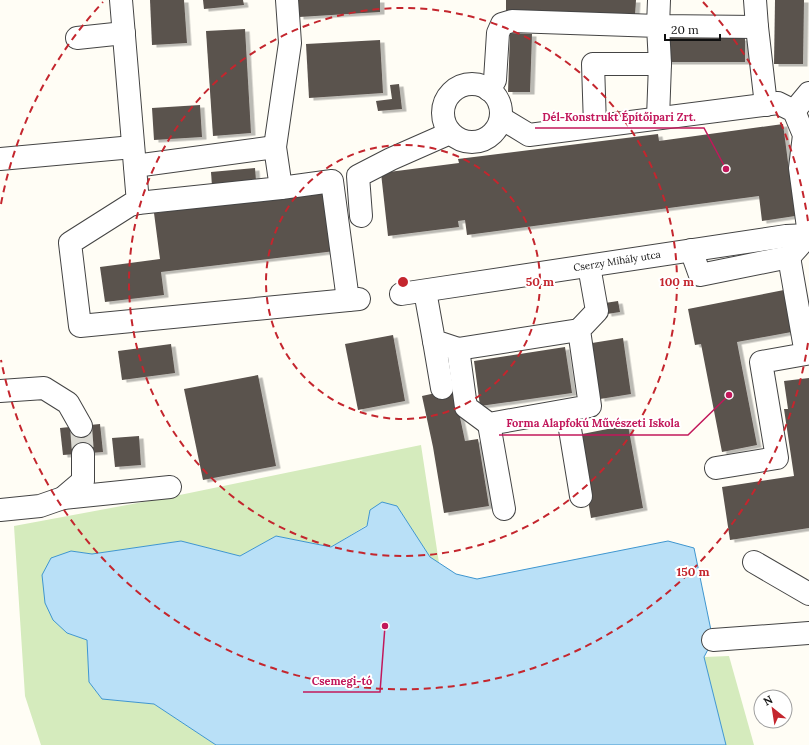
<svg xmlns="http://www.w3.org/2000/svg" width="809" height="745" font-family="Lora,serif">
<defs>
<filter id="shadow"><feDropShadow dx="4.5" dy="2.5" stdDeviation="0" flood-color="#0004"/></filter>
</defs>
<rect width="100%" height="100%" fill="#fffdf5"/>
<g fill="#d5ebbd">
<polygon points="421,445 439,563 430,557 397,506 370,510 367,525 331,547 276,536 240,556 181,541 92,554 71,551 67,633 87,640 89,682 102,699 154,704 216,745 41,745 25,696 14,526 170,497"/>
<polygon points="729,656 754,745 726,745 704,657"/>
</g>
<polygon fill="#b9e0f7" stroke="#3f96cf" points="382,502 397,506 430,557 456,574 477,579 668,541 694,548 713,640 704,657 726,745 216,745 154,704 102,699 89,682 87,640 67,633 53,620 45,603 42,575 51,558 71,551 92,554 181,541 240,556 276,536 331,547 367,526 370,510"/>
<g fill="#5a524d" filter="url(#shadow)">
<polygon points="150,0 184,0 187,43 152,45"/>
<polygon points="203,0 243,0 244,5 204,9"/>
<polygon points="298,0 380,0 380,12 299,17"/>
<polygon points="506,0 636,0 635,15 506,12"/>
<polygon points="775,0 804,0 803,64 774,64"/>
<polygon points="245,29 251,133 213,136 206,31"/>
<polygon points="510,33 532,34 530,92 508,92"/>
<rect x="666" y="38" width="79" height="24"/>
<polygon points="380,40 383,93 309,98 306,44"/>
<polygon points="399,84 402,109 378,111 376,101 392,99 390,85"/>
<polygon points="200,105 202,137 154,140 152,108"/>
<polygon points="783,124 795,216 762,221 759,196 467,235 465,220 458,221 459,227 388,236 381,173 459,163 458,159 658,134 659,141"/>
<polygon points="255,168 256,181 212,186 211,172"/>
<polygon points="328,192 335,251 161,272 164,295 105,302 100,267 160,259 154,213"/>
<polygon points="789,289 797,331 737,342 757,445 722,452 701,344 695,345 688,309"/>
<polygon points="618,301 620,312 607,314 605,303"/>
<polygon points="393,335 405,401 358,410 345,344"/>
<polygon points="623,338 631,394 600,399 592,343"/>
<polygon points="171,344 175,373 122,380 118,351"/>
<polygon points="565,347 572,393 480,406 474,361"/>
<polygon points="258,375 276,466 203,480 184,389"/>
<polygon points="809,378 809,528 730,540 722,487 794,476 784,409 788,409 784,381"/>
<polygon points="454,389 465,441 478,439 489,506 444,513 433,447 422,396"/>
<polygon points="100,424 103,452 63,455 60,428"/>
<polygon points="628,425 643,508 591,518 577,435"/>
<polygon points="139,436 141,465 115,467 112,438"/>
</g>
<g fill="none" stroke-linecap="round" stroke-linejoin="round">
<polyline stroke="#dbdad3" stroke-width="22" stroke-dasharray="22 11" stroke-linecap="butt" points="81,426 83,454"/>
<defs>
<g id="minor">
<polyline points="121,0 138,203"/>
<polyline points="287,0 290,43 275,147 281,188 138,203 130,205 70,243 80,326 359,299"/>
<polyline points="659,0 658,26 757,27"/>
<polyline points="755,0 757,27 766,105"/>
<polyline points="77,38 124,33"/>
<circle cx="472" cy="113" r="29"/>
<polyline points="489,90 495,80 498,33 502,24 512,21 658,26 660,64 658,118"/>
<polyline points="794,111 809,93"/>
<polyline points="501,118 529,135 778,103 794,111 804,135 800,168 809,235 789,257 700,275 691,250"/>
<polyline points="595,126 593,64 660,64"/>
<polyline points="0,159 133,147"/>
<polyline points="135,166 275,147"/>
<polyline points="281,188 332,181 348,300"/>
<polyline points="361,216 358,176 391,159 450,133"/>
<polyline points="425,291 434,341 458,349 466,407 489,424 590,406 579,330 597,311 589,266"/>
<polyline points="401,294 786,236 809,235"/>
<polyline points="434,341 442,388"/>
<polyline points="458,349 579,330"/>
<polyline points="0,391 44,388 68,403 81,426"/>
<polyline points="567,411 581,496"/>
<polyline points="489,424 504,509"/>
<polyline points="716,468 777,458 761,362 806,354 789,257"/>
<polyline points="63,498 170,487"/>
<polyline points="0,510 40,506 63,498 83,481 83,454"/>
<polyline points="754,562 809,594"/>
<polyline points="713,640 809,633"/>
</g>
</defs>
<use href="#minor" stroke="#444" stroke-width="24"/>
<use href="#minor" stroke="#fff" stroke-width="22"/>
</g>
<g fill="none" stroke="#c4262e" stroke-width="2" stroke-dasharray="7 5">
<circle cx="403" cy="282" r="137"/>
<circle cx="403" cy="282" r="274"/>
<path d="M808 343A410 410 0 0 1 1 360M1 204A410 410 0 0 1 103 2M703 2A410 410 0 0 1 808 221"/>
</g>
<g text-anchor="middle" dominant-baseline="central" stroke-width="4" stroke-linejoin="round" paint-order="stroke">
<g font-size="10" fill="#111" stroke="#fff">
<text transform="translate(617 261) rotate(-9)">Cserzy Mihály utca</text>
</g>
</g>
<circle cx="403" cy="282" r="6" fill="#c4262e" stroke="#fff" stroke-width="2"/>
<g font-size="12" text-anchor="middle" font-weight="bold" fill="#c4262e" stroke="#fff" stroke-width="4" stroke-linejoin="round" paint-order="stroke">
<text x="540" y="286">50 m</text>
<text x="677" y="286">100 m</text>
<text x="693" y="576">150 m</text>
</g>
<path fill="none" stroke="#c2185b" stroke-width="1.5" d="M726 169L704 128H535M729 395L688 435H499M385 626L380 692H303"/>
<g fill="#c2185b" stroke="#fff" stroke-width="1.5">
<circle cx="726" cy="169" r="4"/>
<circle cx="729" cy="395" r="4"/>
<circle cx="385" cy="626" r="4"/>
</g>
<g font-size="11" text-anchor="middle" font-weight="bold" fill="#c2185b" stroke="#fff" stroke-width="4" stroke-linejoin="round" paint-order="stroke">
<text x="619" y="121">Dél-Konstrukt Építőipari Zrt.</text>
<text x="593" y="427">Forma Alapfokú Művészeti Iskola</text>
<text x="342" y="685">Csemegi-tó</text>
</g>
<g transform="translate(773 709) rotate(330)"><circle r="19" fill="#ffffff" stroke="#a0a0a0"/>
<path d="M0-3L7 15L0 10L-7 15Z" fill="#c4262e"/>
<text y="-6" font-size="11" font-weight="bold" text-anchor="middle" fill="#111111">N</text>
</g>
<path d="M665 34v6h55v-6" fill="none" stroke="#111111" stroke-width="2"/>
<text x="671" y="34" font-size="12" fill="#111111" stroke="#ffffff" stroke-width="3" paint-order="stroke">20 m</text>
</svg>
